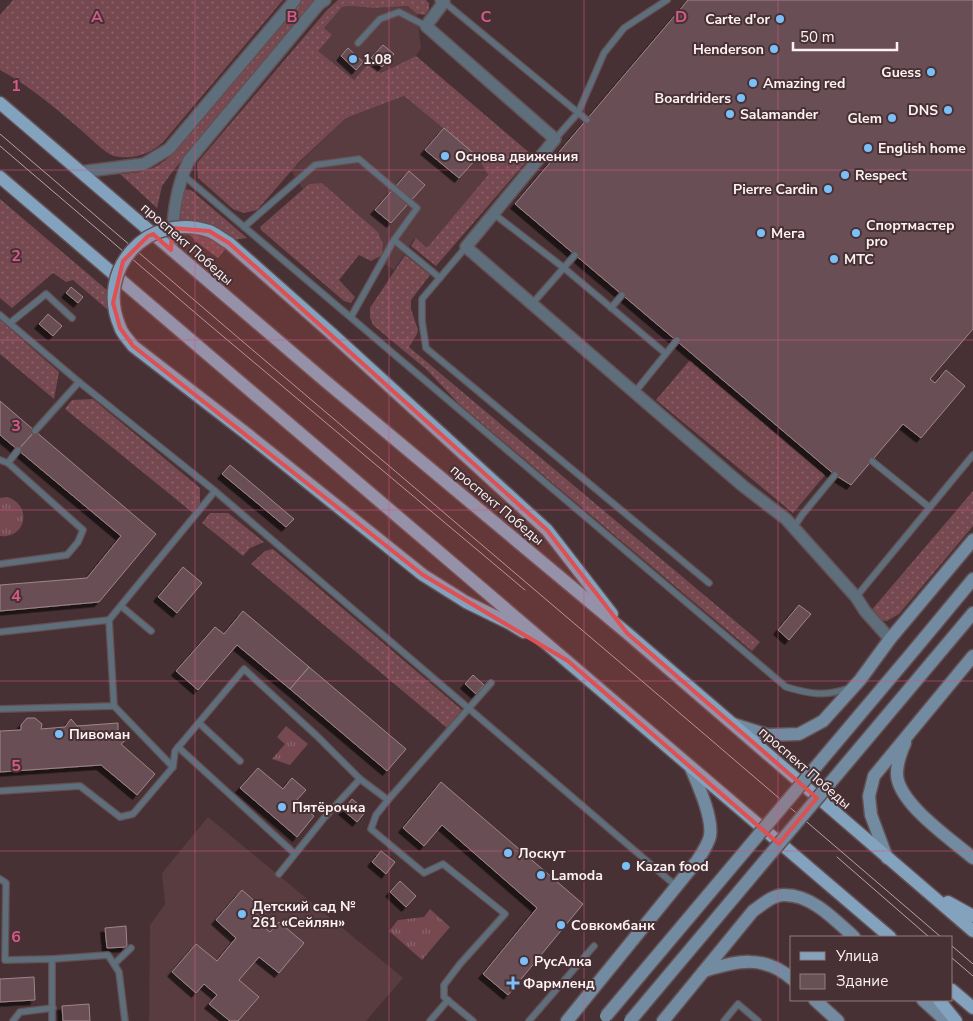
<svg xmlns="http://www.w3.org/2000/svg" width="973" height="1021" font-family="'Nunito Sans',sans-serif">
<defs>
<pattern id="grass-dots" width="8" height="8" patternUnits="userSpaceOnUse" patternTransform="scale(1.25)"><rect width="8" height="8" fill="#764951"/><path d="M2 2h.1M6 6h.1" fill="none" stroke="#8a646a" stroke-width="1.8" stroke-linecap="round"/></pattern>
<pattern id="park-tufts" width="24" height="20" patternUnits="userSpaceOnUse" patternTransform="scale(1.25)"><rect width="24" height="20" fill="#764951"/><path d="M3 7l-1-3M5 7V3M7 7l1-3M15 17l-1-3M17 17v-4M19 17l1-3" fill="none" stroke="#8a646a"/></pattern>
<filter id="shadow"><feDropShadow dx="-4.5" dy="4.5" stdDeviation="0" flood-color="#0009"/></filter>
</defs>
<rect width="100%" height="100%" fill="#473134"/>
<g fill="#583c40">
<polygon points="350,6 374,8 408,6 417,14 421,48 416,56 381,73 354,80 317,51 332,35 323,28 342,7"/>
<polygon points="404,96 478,157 488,175 427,249 414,239 394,270 377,259 382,255 383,244 378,232 322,183 309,184 303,189 291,171 346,118"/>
<polygon points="208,817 403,978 366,1021 149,1021 150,925 165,904 162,873"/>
</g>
<g fill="url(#grass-dots)">
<path d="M13,0H283L164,141C151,154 133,160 114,156C106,154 88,136 81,130C55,108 30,86 0,70V15Z"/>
<path d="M302,0H316L173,171L162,186L157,208L120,174C144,173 157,169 175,152Z"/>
<polygon points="338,0 426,0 429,3 429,9 425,15 417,14 408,6 374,8 350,6 342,7 324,28 332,35 318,51 354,80 369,63 381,73 416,56 532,155 436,266 411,246 416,238 427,248 488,175 478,157 404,96 346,118 299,162 257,210 244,213 233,209 198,178 197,163 327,10"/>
<polygon points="322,183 378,232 383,244 382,255 371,261 359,255 339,280 355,297 351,303 344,301 261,230 260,227 309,184"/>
<path d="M183,189L191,190L247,238L233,240L218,258C204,247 180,233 178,213C178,206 181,197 183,189Z"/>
<polygon points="0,199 108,291 108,310 73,280 66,282 53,273 12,308 0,298"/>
<polygon points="405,255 430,275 411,300 411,309 418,330 417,334 409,347 760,642 752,651 459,404 427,370 373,325 370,317 370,308"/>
<polygon points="0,320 59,372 54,399 0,354"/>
<polygon points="690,360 825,475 793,513 656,400"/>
<polygon points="93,399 200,488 200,505 193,513 65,409 72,400"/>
<polygon points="973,491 973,526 899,614 887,621 873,619 869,613"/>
<polygon points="210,513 228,513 264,542 250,548 243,556 202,523"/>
<polygon points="273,549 462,710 447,728 251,564 265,551"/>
</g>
<g fill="url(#park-tufts)">
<path d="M7,497C33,505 26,539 0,536V498Z"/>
<polygon points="286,726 308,744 290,765 272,759 285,744 277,737"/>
<polygon points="430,909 450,927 422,960 389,931 398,920 424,917"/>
</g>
<g fill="#695054" stroke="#a08589" filter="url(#shadow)">
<polygon points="688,0 973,0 973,329 930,379 935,383 946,370 965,386 921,438 903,424 851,485 835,475 515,204"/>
<polygon points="383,45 394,54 382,67 371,58"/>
<polygon points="348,48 363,62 356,70 341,56"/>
<polygon points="444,128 478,157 459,178 425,150"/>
<polygon points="409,171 425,185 391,223 375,210"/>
<polygon points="71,287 83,297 78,303 66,293"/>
<polygon points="48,314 62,326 53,336 39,324"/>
<polygon points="0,401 35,431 18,450 0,435"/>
<polygon points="35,431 156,534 99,602 0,611 0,585 87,578 121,536 18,450"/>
<polygon points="230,465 294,519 286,527 222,474"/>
<polygon points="183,567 202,583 177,613 158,597"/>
<polygon points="799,605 811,614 789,640 778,630"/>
<polygon points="243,611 309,667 290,689 237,645 198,690 176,671 215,627 224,634"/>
<polygon points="309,667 406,749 387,771 290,689"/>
<polygon points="473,675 484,685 476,694 465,684"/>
<polygon points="27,718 35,718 42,724 41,729 65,727 71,719 77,726 118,723 118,732 127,739 121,744 155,774 137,795 101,765 0,772 0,731 21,730 21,725"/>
<polygon points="258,768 283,789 292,778 306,790 296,801 314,816 297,837 240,788"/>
<polygon points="441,782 583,904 508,995 483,974 537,908 442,825 424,846 403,828"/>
<polygon points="352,799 366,811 357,822 343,810"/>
<polygon points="381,851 395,862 386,874 372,862"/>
<polygon points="400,881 416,896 406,907 390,892"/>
<polygon points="242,890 266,911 257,921 270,932 279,922 304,943 279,973 259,957 239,980 259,997 238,1021 230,1021 209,1004 217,995 204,984 196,993 172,972 196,944 217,961 236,938 216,920"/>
<polygon points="126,926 127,947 107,948 105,928"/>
<polygon points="34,977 35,1000 0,1002 0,979"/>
<polygon points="89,1004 90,1021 63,1021 62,1006"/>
</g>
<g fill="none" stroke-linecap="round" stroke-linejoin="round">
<defs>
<g id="service">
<polyline points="444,2 587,120"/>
<polyline points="358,43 380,19 399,12 426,26"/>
<polyline points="555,139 578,113 604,53 624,28 667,0"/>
<path d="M183,175L786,687C810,694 825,697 849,688"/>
<polyline points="494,214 564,268 665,353"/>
<polyline points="244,227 315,165 359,159 417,208 394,240 351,317"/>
<polyline points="394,240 440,278"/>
<polyline points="466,247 422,299 422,321 426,348 709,583"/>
<polyline points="532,304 575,255"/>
<polyline points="611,308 622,295"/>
<polyline points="0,315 79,382 215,491 676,886"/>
<polyline points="10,323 46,294 72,318"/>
<polyline points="635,392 677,340"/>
<polyline points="35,431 79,382"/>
<polyline points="0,460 8,463 83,530 78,542 67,555 0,564"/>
<polyline points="872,461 929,507"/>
<polyline points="8,463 18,450"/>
<polyline points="794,527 802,515 835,475"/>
<polyline points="856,597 973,455"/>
<polyline points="121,606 151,631"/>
<polyline points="0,632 109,620 215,491"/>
<polyline points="0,709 114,706"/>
<polyline points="199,723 240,761"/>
<polyline points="178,747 294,853"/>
<polyline points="173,767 175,751 244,669 317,736 360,779 388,800"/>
<polyline points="0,791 80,786 120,817 133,814 173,767 114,706 109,620"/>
<polyline points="279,874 324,818 360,779"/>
<polyline points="0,879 6,883 5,960 52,959 52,1021"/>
<polyline points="52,959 108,955 119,972 125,1021"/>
<polyline points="114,964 131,948"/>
<polyline points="13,1021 20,1012 53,1008"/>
<polyline points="430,1021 448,1000"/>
<polyline points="473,1021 444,997 444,985 460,964 505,914 443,864 424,873 371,829 376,815 388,800 491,683"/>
<polyline points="529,1021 594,946"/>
<polyline points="724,1021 738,1004 758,1021"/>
</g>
<g id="minor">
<polyline points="441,0 444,2 426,26 555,139 466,247 743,486 786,519 856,597 865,611 890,639"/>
<polyline points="80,172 144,164 169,149 295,0"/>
<path d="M171,250C173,218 175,189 189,160L319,4L325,0"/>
</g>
<g id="secondary">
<polyline points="915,649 973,579"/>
<polyline points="931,663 973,613"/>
<polyline points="733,724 768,735 799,734 823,721 860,680 890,639 973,540"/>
<path d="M905,743C901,752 897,762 897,773C896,802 952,840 973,858"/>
<polyline points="887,858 871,815 869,796 874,776 973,656"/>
<path d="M704,971C736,961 764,954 792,979"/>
<polyline points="815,1000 838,1021"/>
<polyline points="923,1000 946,1021"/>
<path d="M567,1021L697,861C702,853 708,845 710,836C713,817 698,785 691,768"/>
<path d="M663,1021L753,911C762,905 773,894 785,895C812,895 835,920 854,937"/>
</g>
<g id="primary">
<polyline points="0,103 324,380 627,633 973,931"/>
<polyline points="0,177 890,937"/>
<polyline points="332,334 547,530 612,614"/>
<polyline points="247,434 423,575 466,602 509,623 524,632"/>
<polyline points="948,902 973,916"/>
<polyline points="952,990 973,1008"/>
<polyline points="939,1000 956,1021"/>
</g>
</defs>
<use href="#service" stroke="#645053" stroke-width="8"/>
<use href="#minor" stroke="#645053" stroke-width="14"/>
<use href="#secondary" stroke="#645053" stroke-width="15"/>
<use href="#primary" stroke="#645053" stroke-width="15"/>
<use href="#service" stroke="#5e6e7b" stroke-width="5.5"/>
<use href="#minor" stroke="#5e6e7b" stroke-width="11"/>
<use href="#secondary" stroke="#738ba1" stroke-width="12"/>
<use href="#primary" stroke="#82a2be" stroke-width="12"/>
<g stroke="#b4a4a6" stroke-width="1">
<path d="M0,134C313,403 629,668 941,937"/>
<polyline points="0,146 206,322 525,590"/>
<polyline points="837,857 929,937"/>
<polyline points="952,946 973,964"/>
<polyline points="952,958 973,976"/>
</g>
<defs>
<g id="secondary-bridge">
<polyline points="606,1016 915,649"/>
<polyline points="630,1021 931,663"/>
</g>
<path id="primary-bridge" d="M247,434L133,346C129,340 122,334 120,327C95,269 148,211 209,231C215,233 222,239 229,243L332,334"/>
</defs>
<use href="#secondary-bridge" stroke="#645053" stroke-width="15" stroke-linecap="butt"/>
<use href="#primary-bridge" stroke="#645053" stroke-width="15" stroke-linecap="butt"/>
<use href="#secondary-bridge" stroke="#738ba1" stroke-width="12"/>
<use href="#primary-bridge" stroke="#82a2be" stroke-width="12"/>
</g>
<path fill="#de5051" fill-opacity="0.2" stroke="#de5051" stroke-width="4" stroke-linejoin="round" d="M172,228L209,231L229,243L547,530L627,633L817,798L779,844L568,661L423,575L133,346L120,328L113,303L123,261L148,236L153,234L171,250Z"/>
<path fill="none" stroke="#d45989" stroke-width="1" stroke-opacity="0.55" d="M195,0V1021M389,0V1021M584,0V1021M778,0V1021M0,170H973M0,340H973M0,510H973M0,681H973M0,851H973"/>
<g fill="#7abff8" stroke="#473134" stroke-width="2">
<circle cx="780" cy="19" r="5"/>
<circle cx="774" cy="49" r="5"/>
<circle cx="353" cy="59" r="5"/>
<circle cx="931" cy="72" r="5"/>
<circle cx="753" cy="83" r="5"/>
<circle cx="741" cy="98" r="5"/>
<circle cx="948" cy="110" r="5"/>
<circle cx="730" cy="114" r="5"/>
<circle cx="892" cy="118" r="5"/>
<circle cx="868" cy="148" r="5"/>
<circle cx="445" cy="156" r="5"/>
<circle cx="845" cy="175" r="5"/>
<circle cx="828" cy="189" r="5"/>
<circle cx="761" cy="233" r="5"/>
<circle cx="856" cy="233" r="5"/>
<circle cx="834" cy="259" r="5"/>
<circle cx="59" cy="734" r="5"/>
<circle cx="282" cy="807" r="5"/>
<circle cx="508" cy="853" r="5"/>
<circle cx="626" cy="866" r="5"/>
<circle cx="541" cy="875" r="5"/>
<circle cx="242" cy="914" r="5"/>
<circle cx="561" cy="925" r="5"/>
<circle cx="524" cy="961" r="5"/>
<path d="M510.5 975.5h5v5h5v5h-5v5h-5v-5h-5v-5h5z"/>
</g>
<g text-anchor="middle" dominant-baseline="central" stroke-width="4" stroke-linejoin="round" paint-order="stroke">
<g font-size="14" font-weight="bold" fill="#fdf1f3" stroke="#473134" text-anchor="start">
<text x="770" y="19" text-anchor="end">Carte d'or</text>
<text x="764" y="49" text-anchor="end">Henderson</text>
<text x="363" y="59">1.08</text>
<text x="921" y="72" text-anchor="end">Guess</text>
<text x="763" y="83">Amazing red</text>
<text x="731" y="98" text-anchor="end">Boardriders</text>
<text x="938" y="110" text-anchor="end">DNS</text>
<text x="740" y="114">Salamander</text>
<text x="882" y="118" text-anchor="end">Glem</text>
<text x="878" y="148">English home</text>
<text x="455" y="156">Основа движения</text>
<text x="855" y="175">Respect</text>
<text x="818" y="189" text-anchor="end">Pierre Cardin</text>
<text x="866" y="225">Спортмастер<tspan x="866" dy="16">pro</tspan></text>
<text x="771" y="233">Мега</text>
<text x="844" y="259">МТС</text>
<text x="69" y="734">Пивоман</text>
<text x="292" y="807">Пятёрочка</text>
<text x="518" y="853">Лоскут</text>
<text x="636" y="866">Kazan food</text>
<text x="551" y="875">Lamoda</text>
<text x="252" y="906">Детский сад №<tspan x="252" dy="16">261 «Сейлян»</tspan></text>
<text x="571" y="925">Совкомбанк</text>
<text x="534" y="961">РусАлка</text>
<text x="523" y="983">Фармленд</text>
</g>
<g font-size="14" fill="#fdf1f3" stroke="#473134">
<text transform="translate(187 244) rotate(41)">проспект Победы</text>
<text transform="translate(497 505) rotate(40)">проспект Победы</text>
<text transform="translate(805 768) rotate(41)">проспект Победы</text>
</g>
</g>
<g font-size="16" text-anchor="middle" font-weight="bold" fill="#d45989" stroke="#473134" stroke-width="4" stroke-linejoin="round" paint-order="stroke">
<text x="97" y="22">A</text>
<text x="292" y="22">B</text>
<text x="486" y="22">C</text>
<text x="681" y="22">D</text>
<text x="16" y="91">1</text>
<text x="16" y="261">2</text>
<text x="16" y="431">3</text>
<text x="16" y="601">4</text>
<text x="16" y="771">5</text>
<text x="16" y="942">6</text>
</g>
<rect x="790" y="936" width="162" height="65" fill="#473134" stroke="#907e80"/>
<rect x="800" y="952" width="25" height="8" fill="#82a2be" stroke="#907e80"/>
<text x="836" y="961" font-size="15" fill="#fdf1f3">Улица</text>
<rect x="800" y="974" width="25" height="15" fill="#695054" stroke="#907e80"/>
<text x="836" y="986" font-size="15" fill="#fdf1f3">Здание</text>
<path d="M793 42v8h104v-8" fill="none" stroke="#fdf1f3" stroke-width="2.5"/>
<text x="800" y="42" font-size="15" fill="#fdf1f3" stroke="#473134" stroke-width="4" paint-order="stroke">50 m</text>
</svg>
